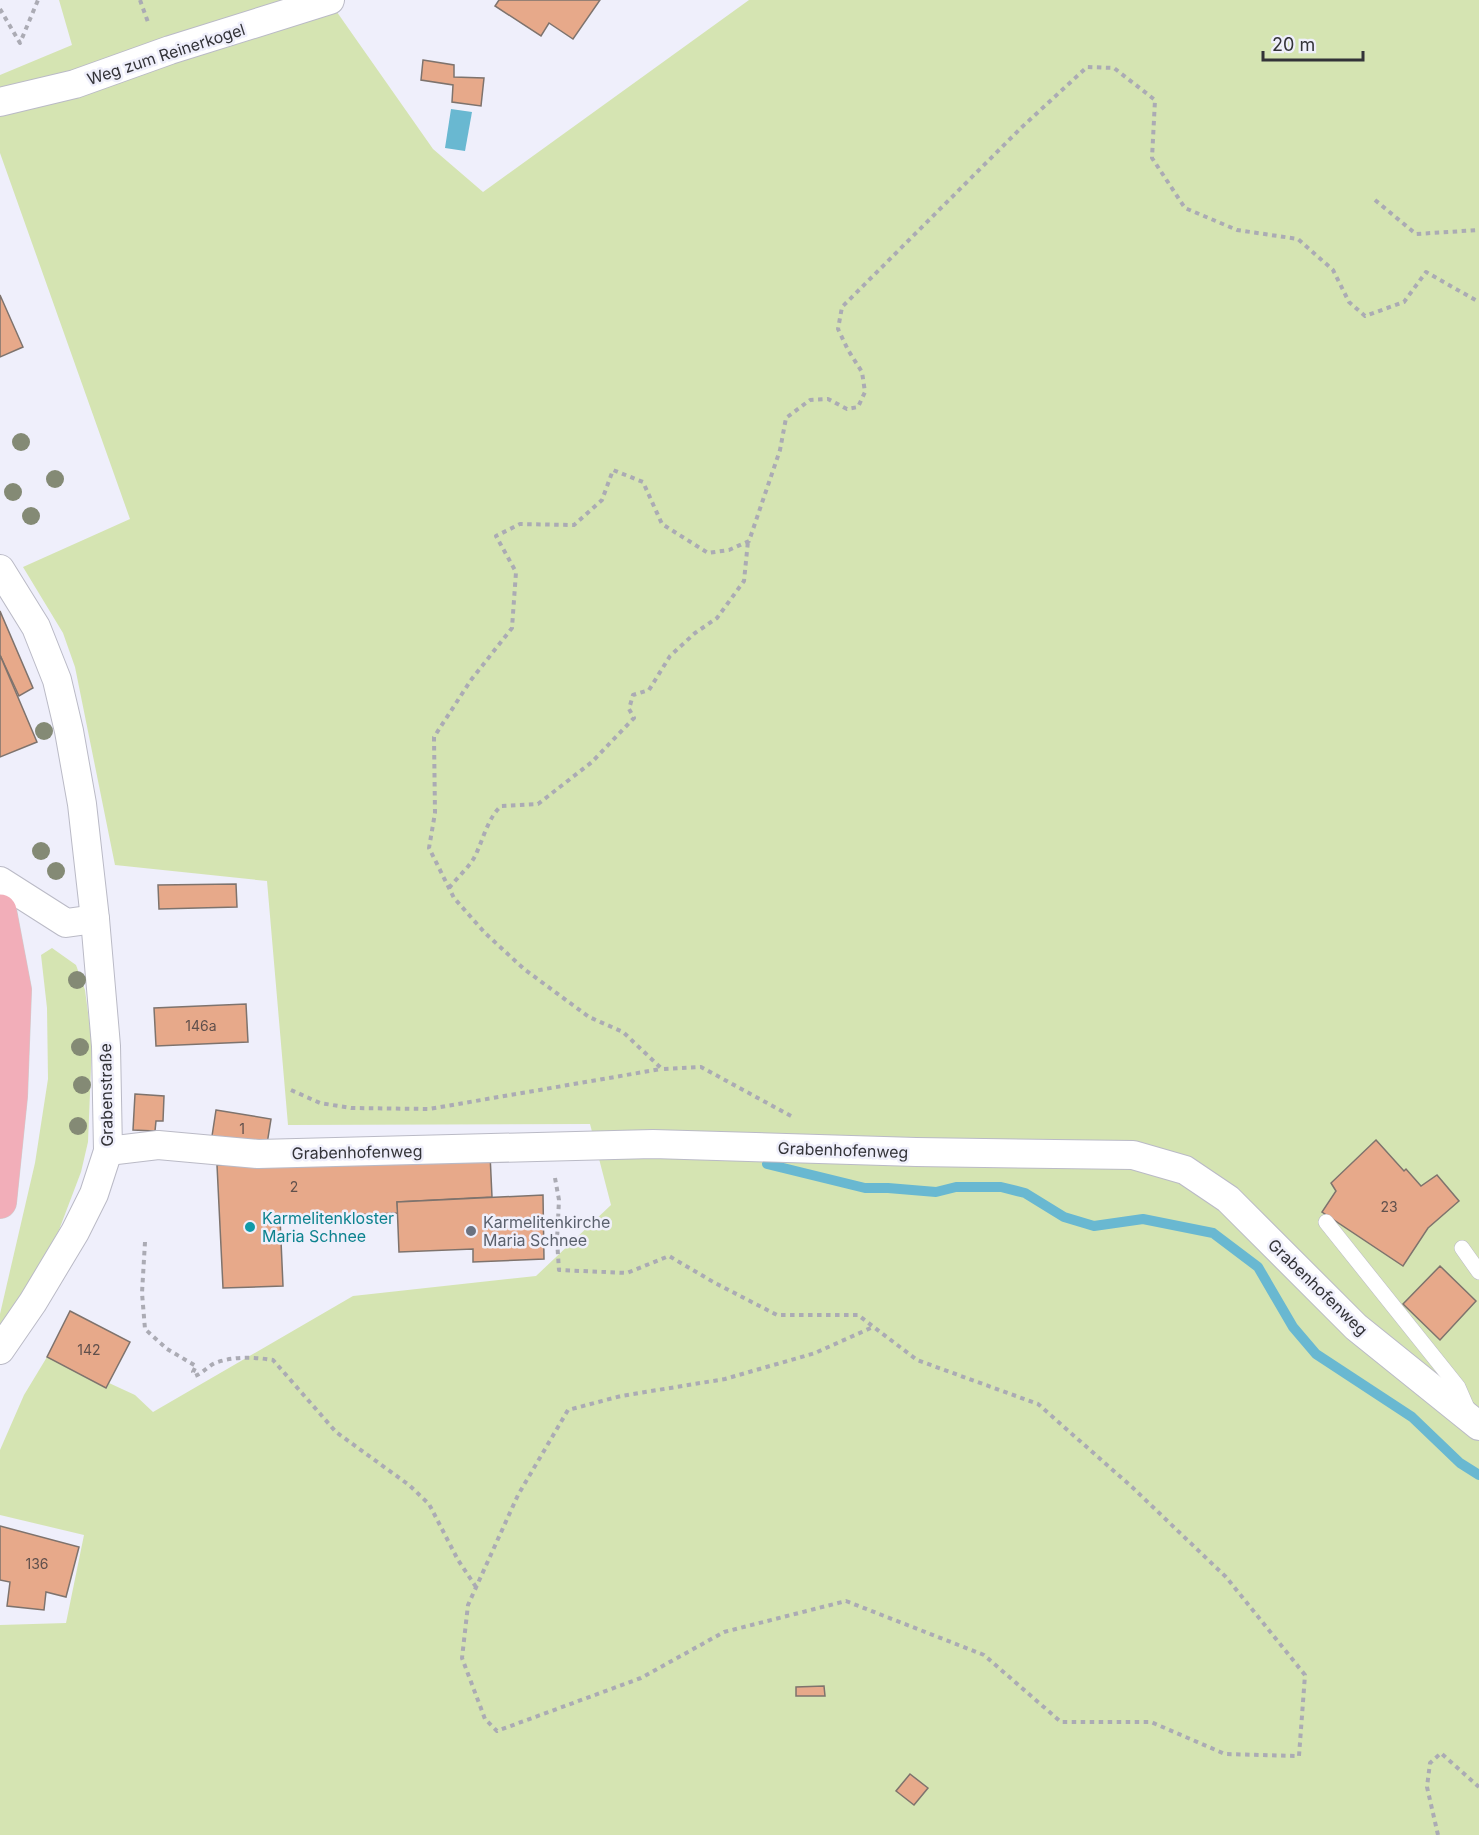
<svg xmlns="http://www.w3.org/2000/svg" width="1479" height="1835" font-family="Inter,sans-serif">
<rect width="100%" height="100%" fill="#efeffb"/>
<g fill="#d5e4b2">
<polygon points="59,0 337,0 332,5 433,149 483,192 749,0 1479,0 1479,1835 0,1835 0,1625 66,1623 84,1535 0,1515 0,1450 24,1395 47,1357 106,1388 109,1383 135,1395 153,1412 353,1296 536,1276 611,1205 590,1124 288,1125 267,881 115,865 75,667 63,633 23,567 130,519 0,153 0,75 72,45"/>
<polygon points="52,948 76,965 85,990 92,1043 88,1142 81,1172 59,1230 0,1333 0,1314 35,1163 48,1079 47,1008 41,955"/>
</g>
<polygon fill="#69b8d1" points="451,109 472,112 465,151 445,148"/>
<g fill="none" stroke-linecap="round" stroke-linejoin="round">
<polyline stroke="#69b8d1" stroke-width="10" points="767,1164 865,1188 888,1188 936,1192 956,1187 1001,1187 1025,1193 1064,1217 1094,1226 1143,1219 1213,1233 1258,1267 1293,1327 1316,1354 1412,1417 1460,1463 1479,1475"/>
</g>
<g fill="#e7a98a" stroke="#7e736d" stroke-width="1.5">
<polygon points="499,0 600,0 573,39 549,23 541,36 495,6"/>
<polygon points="423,60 454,65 454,77 484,78 481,106 452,102 453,85 421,80"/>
<polygon points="0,295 23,347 0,357"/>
<polygon points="0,611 33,688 19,696 0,655"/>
<polygon points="0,655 37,742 0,757"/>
<polygon points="236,884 237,907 159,909 158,885"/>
<polygon points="246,1004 248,1042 156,1046 154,1008"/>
<polygon points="135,1094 164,1096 163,1121 156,1121 155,1131 133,1130"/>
<polygon points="216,1110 271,1119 267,1144 212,1136"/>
<polygon points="1376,1140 1404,1171 1406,1169 1421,1186 1437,1175 1459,1201 1428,1228 1403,1266 1322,1212 1336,1191 1331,1183"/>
<polygon points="490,1154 492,1197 397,1202 398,1213 280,1218 283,1286 223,1288 217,1165"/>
<polygon points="543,1195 544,1259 473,1262 473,1249 399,1252 397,1202"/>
<polygon points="1440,1266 1476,1301 1440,1340 1403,1304"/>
<polygon points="70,1311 130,1342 106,1388 47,1357"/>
<polygon points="0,1526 79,1547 66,1597 46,1592 44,1610 7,1606 10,1582 0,1580"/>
<polygon points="824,1686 825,1696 796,1696 796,1687"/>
<polygon points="910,1774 928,1788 914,1805 896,1791"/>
</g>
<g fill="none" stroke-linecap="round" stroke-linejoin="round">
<defs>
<g id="service">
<polyline points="1326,1222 1458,1387 1468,1410"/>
<polyline points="1462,1248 1479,1272"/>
</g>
<g id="minor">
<polyline points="0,102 75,84 170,50 330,0"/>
<polyline points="0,569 36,627 57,680 69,731 82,804 95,919 106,1046 108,1151 94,1194 75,1232 33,1302 0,1350"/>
<polyline points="0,881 66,923 95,919"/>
<polyline points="108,1151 158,1145 258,1154 653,1144 916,1152 1133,1155 1185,1170 1228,1199 1356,1327 1479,1426"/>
</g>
<polyline id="primary" points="0,911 15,990 11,1096 0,1202"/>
</defs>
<use href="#service" stroke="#babac6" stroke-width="16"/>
<use href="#minor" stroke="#babac6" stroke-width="30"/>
<use href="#primary" stroke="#cececf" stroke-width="34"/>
<g stroke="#ababb4" stroke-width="4" stroke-dasharray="4.5 4.5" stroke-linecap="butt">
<polyline points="140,0 149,25"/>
<polyline points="0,9 20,43 38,0"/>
<polyline points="1375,200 1416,234 1479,230"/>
<path d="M449,888C457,878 468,868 474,858C483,841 487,819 501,806L538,804L592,762L634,718L629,709L633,695L649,690L670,656L695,633L717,618L744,581L748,541"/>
<polyline points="291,1090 320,1103 351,1108 429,1109 661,1069"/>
<polyline points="791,1116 701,1067 662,1069 623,1032 589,1017 524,969 485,933 454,898 429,848 435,813 434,737 471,680 512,628 516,572 496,536 520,524 574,525 602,500 613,470 643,482 662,524 708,553 729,550 749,541 780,450 786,418 810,400 828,399 847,409 858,407 865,392 862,372 848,350 838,329 842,307 1022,127 1087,67 1114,68 1155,100 1152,158 1185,208 1237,230 1298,239 1333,270 1349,302 1365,316 1404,302 1426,272 1479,302"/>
<polyline points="555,1178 559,1200 557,1240 559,1270 627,1273 669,1256 715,1283 777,1315 858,1315 917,1360 1038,1404 1132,1487 1226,1577 1305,1675 1299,1756 1225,1754 1151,1722 1061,1722 984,1655 846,1601 724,1632 641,1678 497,1731 485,1719 462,1658 468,1605 518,1495 568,1410 621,1396 725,1379 815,1353 873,1327"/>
<path d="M145,1242L142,1293L145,1329L167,1349L196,1366L193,1372L195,1376C203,1373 208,1366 215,1363C234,1356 254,1357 273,1360L336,1432L409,1485L429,1504L458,1560L476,1587"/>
<polyline points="1438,1835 1427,1787 1430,1763 1441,1753 1479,1787"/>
</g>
<use href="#service" stroke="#fff" stroke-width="15"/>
<use href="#minor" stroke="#fff" stroke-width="28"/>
<use href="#primary" stroke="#f2aeb9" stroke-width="33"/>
</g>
<g fill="#848a75">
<circle cx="21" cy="442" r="9"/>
<circle cx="55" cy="479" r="9"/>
<circle cx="13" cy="492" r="9"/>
<circle cx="31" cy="516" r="9"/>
<circle cx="44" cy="731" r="9"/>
<circle cx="41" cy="851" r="9"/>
<circle cx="56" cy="871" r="9"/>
<circle cx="77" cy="980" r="9"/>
<circle cx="80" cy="1047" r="9"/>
<circle cx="82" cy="1085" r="9"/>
<circle cx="78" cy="1126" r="9"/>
</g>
<circle fill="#0f9aa8" stroke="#efeffb" stroke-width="2" cx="250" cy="1227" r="6"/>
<circle fill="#6b7280" stroke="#efeffb" stroke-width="2" cx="471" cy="1231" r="6"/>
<g text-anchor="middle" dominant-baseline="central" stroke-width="5" stroke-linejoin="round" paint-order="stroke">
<g font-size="14" fill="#60504c">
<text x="201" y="1025">146a</text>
<text x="242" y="1128">1</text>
<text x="294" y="1186">2</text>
<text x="1389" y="1206">23</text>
<text x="89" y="1349">142</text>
<text x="37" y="1563">136</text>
</g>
<g font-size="16" fill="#333338" stroke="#efeffb">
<text transform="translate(166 54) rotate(-18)">Weg zum Reinerkogel</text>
<text transform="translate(106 1095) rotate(-91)">Grabenstraße</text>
<text transform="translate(843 1150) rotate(2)">Grabenhofenweg</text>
<text transform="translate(357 1152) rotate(-1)">Grabenhofenweg</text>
<text transform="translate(1318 1287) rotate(44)">Grabenhofenweg</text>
</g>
<g font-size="16" fill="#0d838f" stroke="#efeffb" text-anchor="start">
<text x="262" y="1218">Karmelitenkloster<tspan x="262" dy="18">Maria Schnee</tspan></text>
</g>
<g font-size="16" fill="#5b616d" stroke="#efeffb" text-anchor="start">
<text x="483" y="1222">Karmelitenkirche<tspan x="483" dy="18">Maria Schnee</tspan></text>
</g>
</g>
<path d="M1263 51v9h100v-9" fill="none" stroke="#333338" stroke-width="3"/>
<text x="1272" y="51" font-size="18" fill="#333338" stroke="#efeffb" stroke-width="4.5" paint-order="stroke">20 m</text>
</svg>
